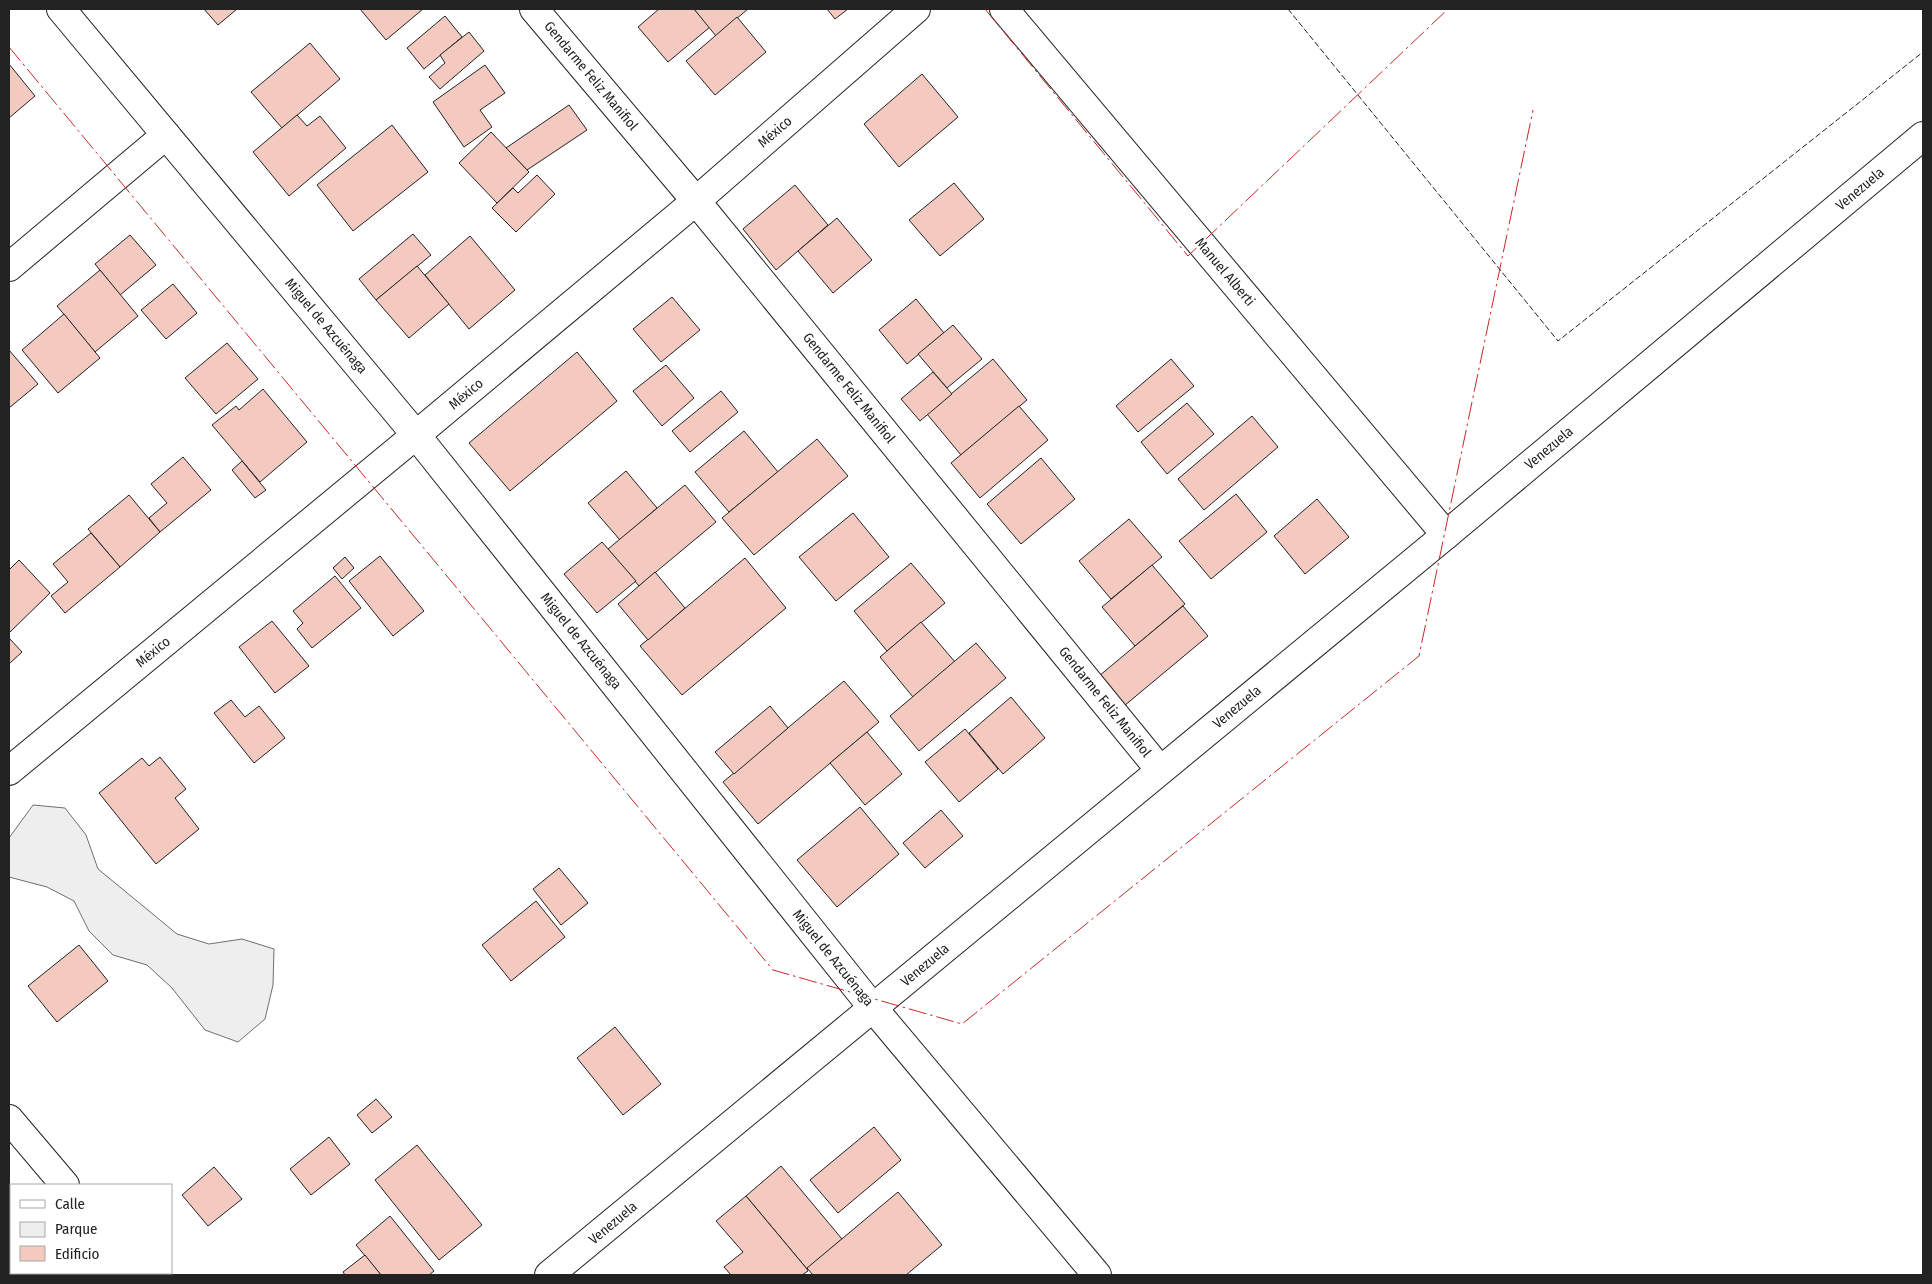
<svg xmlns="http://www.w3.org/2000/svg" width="1932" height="1284" font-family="'Fira Sans Condensed',sans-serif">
<rect width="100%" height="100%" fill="#fff"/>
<polygon fill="#eee" stroke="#6f6f6f" points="33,805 65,808 86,835 98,869 177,934 209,944 242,939 274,949 273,985 265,1019 238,1042 205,1030 172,988 147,965 113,955 89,931 74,901 47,887 9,877 9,838"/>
<g fill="#f3c9c0" stroke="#222">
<polygon points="204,9 237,9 218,25"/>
<polygon points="360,9 423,9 386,40"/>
<polygon points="659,9 694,9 710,27 668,62 638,27"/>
<polygon points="694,9 748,9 716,36"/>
<polygon points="827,9 848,9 835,19"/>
<polygon points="445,16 462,37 424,69 407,48"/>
<polygon points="737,17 766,52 715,95 686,61"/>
<polygon points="469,32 484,51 440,89 429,77 445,63 440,55"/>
<polygon points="310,43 340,79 282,128 251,92"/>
<polygon points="9,64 35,96 9,118"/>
<polygon points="485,65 505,93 480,110 492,127 464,147 433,102"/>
<polygon points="922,74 958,117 899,167 864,124"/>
<polygon points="569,105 587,130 527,170 506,148"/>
<polygon points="297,115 307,126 320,116 346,148 289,196 253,152"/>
<polygon points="392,125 428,172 353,231 317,185"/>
<polygon points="491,132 529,172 497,203 459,163"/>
<polygon points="537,175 555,194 516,232 492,208 513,188 518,193"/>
<polygon points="954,183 984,219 940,256 909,220"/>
<polygon points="795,185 828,225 776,270 743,229"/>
<polygon points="837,218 872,260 833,293 798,251"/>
<polygon points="413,234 431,255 376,300 359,279"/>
<polygon points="130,235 156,265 120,295 95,264"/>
<polygon points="470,236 515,290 469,329 425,275"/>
<polygon points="417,266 449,304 409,338 376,300"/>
<polygon points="100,270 138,316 95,352 57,306"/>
<polygon points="173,284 197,313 166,339 141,310"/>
<polygon points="672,297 700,330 661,362 633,329"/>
<polygon points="916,299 944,333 907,364 879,330"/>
<polygon points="64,314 100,358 58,393 22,350"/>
<polygon points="953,325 982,359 947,388 918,354"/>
<polygon points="227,343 258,379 216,414 185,378"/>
<polygon points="9,350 38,384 9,408"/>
<polygon points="577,352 617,401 510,491 469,443"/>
<polygon points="993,359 1027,400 961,455 927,414"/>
<polygon points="1171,359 1194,386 1138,432 1116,406"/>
<polygon points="666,365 694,398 662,426 633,391"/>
<polygon points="933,372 952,394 920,421 901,399"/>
<polygon points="263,389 307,442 260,482 212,425 236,406 239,410"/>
<polygon points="721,391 738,412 690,452 672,431"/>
<polygon points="1187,403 1214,434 1167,474 1141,442"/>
<polygon points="1019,406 1048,440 980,498 951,463"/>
<polygon points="1252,416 1278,447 1204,510 1178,479"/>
<polygon points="744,431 778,472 729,512 695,472"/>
<polygon points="817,439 848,476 754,555 722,518"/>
<polygon points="183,457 211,490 160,532 149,518 167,503 151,484"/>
<polygon points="1041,458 1075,499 1021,544 987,504"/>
<polygon points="242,461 266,490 255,498 232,470"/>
<polygon points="626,471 657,508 620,540 588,503"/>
<polygon points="685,485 716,522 639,586 608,549"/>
<polygon points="1236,494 1267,532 1211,579 1179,541"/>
<polygon points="129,495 160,532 120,567 88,529"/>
<polygon points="1317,499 1349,537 1305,574 1274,536"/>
<polygon points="853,513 889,557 836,601 799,557"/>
<polygon points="1129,519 1162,557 1111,599 1079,561"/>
<polygon points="91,533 120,567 65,613 51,596 68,582 53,564"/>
<polygon points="602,542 636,581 597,613 564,574"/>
<polygon points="380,556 424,611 393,636 349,581"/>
<polygon points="345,557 354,568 342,579 333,568"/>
<polygon points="745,558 786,608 682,695 640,646"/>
<polygon points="19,560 50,593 9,633 9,570"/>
<polygon points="911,563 945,603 887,651 854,611"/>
<polygon points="1152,565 1185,604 1135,646 1102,607"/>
<polygon points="655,572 685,608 648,640 618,604"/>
<polygon points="335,576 361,608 312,648 297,629 303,623 293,611"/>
<polygon points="1183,606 1208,636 1124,706 1099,676"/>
<polygon points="272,621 309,666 275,693 239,647"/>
<polygon points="921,622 955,662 913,697 880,657"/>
<polygon points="9,638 22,652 9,664"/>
<polygon points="976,643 1006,678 919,751 890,716"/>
<polygon points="844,681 879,722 758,824 723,782"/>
<polygon points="1011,697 1045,738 1003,774 969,733"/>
<polygon points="231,700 245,717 259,706 285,738 254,763 214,713"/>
<polygon points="770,706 788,728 734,774 715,752"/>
<polygon points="965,729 998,769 959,802 925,762"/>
<polygon points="867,732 902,774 865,805 830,763"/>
<polygon points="160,757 186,789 175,798 199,829 156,864 99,793 142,758 149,766"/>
<polygon points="860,807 899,854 837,907 797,860"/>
<polygon points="941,810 963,836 925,868 903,843"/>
<polygon points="559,868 588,903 561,925 533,889"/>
<polygon points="536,901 565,937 511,981 482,945"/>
<polygon points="79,945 108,981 57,1022 28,986"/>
<polygon points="615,1027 661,1084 623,1115 577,1058"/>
<polygon points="376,1099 392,1117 372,1133 357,1115"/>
<polygon points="874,1127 901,1160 838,1213 810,1180"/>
<polygon points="329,1137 350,1164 311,1195 290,1169"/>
<polygon points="417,1145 482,1225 439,1260 375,1180"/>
<polygon points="781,1166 842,1239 807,1269 746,1196"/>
<polygon points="214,1167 242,1199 208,1226 182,1195"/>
<polygon points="898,1192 942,1245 906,1275 813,1275 807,1268"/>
<polygon points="746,1196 807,1269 808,1271 802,1275 731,1275 724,1267 743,1252 716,1221"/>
<polygon points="390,1216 434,1271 429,1275 381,1275 356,1245"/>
<polygon points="365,1255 381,1275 345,1275 343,1272"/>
</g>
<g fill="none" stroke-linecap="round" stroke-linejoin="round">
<defs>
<g id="minor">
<polyline points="61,9 416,435 873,1008 1097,1275"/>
<polyline points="534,9 696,201 1160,770"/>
<polyline points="1004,9 1446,535"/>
<polyline points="9,267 166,135"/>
<polyline points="9,771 416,435 696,201 916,9"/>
<polyline points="9,1119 65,1185"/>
<polyline points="9,1244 11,1242"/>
<polyline points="141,1273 143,1275"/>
<polyline points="549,1275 1446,535 1923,136"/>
</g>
</defs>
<use href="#minor" stroke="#222" stroke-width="30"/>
<use href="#minor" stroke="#fff" stroke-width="28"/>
<polyline stroke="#222" stroke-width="1" stroke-dasharray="6 2.5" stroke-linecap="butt" points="1288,9 1558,341 1923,52"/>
<g stroke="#c62828" stroke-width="1" stroke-dasharray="18 4 2.5 4" stroke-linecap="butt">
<polyline points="985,9 1188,256 1448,9"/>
<polyline points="9,47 773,970 962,1024 1419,656 1533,110"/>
</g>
</g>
<g text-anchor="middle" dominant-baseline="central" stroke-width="4" stroke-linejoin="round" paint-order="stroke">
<g font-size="14" fill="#222" stroke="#fff">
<text transform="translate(591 76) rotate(50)">Gendarme Feliz Manifiol</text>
<text transform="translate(775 132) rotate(-41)">México</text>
<text transform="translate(1860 189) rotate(-40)">Venezuela</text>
<text transform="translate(1225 272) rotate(50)">Manuel Alberti</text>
<text transform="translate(326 326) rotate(50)">Miguel de Azcuénaga</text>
<text transform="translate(849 388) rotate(51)">Gendarme Feliz Manifiol</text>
<text transform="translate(466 394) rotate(-40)">México</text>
<text transform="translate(1549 448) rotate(-40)">Venezuela</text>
<text transform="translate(581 641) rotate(51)">Miguel de Azcuénaga</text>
<text transform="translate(153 652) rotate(-39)">México</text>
<text transform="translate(1105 702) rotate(51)">Gendarme Feliz Manifiol</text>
<text transform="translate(1237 707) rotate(-40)">Venezuela</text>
<text transform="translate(833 958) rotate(51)">Miguel de Azcuénaga</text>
<text transform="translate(925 965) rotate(-40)">Venezuela</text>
<text transform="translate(613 1223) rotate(-40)">Venezuela</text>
</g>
</g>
<rect width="1932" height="1284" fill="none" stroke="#222222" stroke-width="20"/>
<rect x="10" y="1184" width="162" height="90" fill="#ffffff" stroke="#a7a7a7"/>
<rect x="20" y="1200" width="25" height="8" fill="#ffffff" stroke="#a7a7a7"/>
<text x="55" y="1209" font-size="15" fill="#222222">Calle</text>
<rect x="20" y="1222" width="25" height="15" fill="#eeeeee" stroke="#a7a7a7"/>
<text x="55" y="1234" font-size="15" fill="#222222">Parque</text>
<rect x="20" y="1246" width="25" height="15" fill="#f3c9c0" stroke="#a7a7a7"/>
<text x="55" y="1259" font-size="15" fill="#222222">Edificio</text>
</svg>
